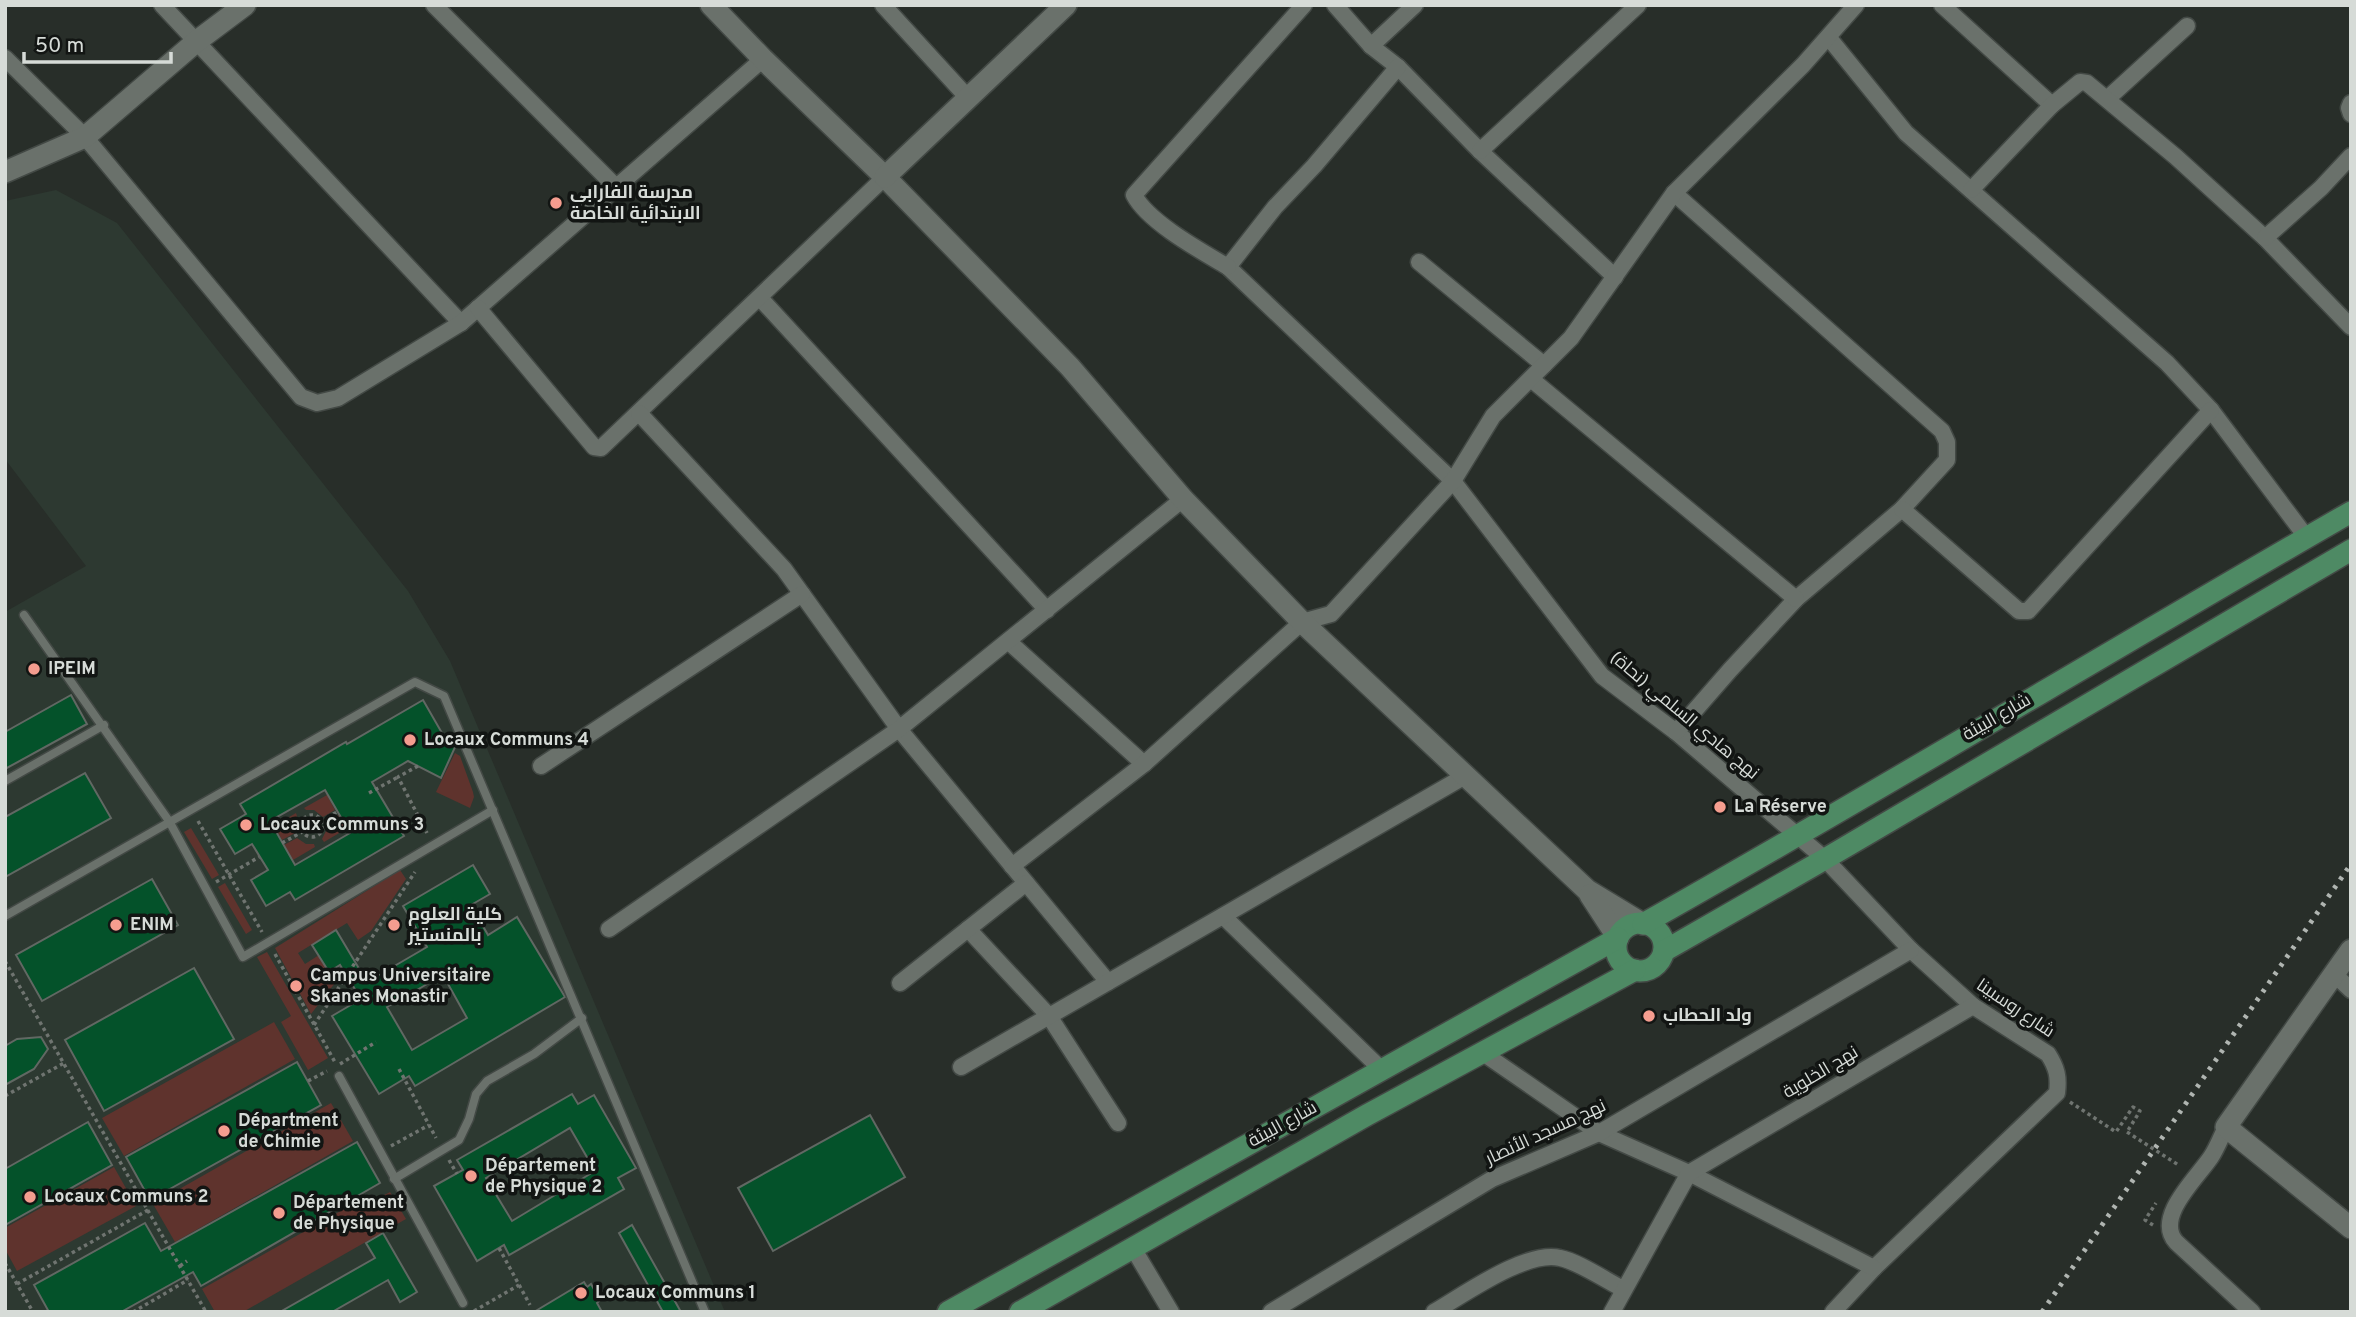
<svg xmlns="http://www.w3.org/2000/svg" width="2356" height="1317" font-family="Overpass,Cairo,sans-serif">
<rect width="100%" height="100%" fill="#282e29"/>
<polygon fill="#2d3931" points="56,190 117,223 408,591 450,661 725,1312 5,1312 5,612 86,566 5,459 5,201"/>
<g fill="#5f332d">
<polygon points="455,753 460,756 473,792 474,797 470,808 436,792"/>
<polygon points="327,795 335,810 323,817 314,810 306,810 304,808"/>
<polygon points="296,813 297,816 293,826 295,833 282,840 274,826"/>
<polygon points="338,815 346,829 324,842 322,839 327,829 325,822"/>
<polygon points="191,828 219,875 212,879 184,832"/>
<polygon points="297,838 306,844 314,844 315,847 293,860 284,845"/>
<polygon points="400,870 406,879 371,931 358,940 347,923 298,953 305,964 319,955 335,983 311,1014 275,948"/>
<polygon points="225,883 252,930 246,934 218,887"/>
<polygon points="267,952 328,1058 308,1070 281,1022 291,1016 257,957"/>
<polygon points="274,1022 295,1059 124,1156 102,1118"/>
<polygon points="331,1103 353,1141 175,1242 153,1204"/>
<polygon points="114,1167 136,1206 17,1271 5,1249 5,1228"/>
<polygon points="390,1192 406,1219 243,1312 215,1312 202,1289 369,1195 373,1201"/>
</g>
<g fill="#04522a" stroke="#616863" stroke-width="2" fill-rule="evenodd">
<polygon points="71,695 87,724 5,769 5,732"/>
<path d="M423,700L446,740L456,745L441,778L408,761L372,782L404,836L295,900L290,892L266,906L251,880L268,870L252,844L235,854L220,829L246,814L240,804L346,742L347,744ZM325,790L350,833L295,865L270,821Z"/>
<polygon points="85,773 111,818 5,877 5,817"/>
<path d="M473,865L490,894L471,905L488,935L517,917L565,997L415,1086L409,1076L379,1094L332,1016L361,999L340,965L329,972L312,945L336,930L367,982L427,947L403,906ZM443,975L467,1018L412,1050L387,1007Z"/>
<polygon points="152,879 178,925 42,1001 16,955"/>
<polygon points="194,968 234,1039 104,1111 65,1040"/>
<polygon points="41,1037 48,1049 34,1069 5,1085 5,1046 17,1039"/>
<polygon points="297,1062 321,1105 150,1200 126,1157"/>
<path d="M572,1094L578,1104L594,1095L636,1168L618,1178L624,1189L509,1255L504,1245L477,1261L434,1186L463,1170L457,1160ZM570,1128L595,1171L512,1221L486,1178Z"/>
<polygon points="870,1115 905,1177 773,1251 738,1188"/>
<polygon points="88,1122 112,1165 5,1225 5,1169"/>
<polygon points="357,1142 380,1183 201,1286 193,1272 121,1312 49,1312 34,1285 145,1223 161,1251"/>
<polygon points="632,1225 681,1312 663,1312 619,1233"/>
<polygon points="383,1233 417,1292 400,1302 388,1280 332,1312 280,1312 375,1258 366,1243"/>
<polygon points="584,1282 587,1287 591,1284 600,1300 597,1303 602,1312 534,1312"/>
</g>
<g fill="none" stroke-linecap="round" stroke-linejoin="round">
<defs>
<g id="lane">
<polyline points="24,615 169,821 243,957 493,810"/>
<polyline points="5,781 104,725"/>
<polyline points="5,916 415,682 444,696 705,1312"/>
<polyline points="339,1076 463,1303"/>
<polyline points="394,1179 459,1140 469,1119 476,1094 487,1081 534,1054 582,1018"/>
</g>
<g id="street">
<polyline points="162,5 461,323"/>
<polyline points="434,5 615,186"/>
<polyline points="883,5 969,99"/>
<polyline points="1335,5 1371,46 1398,67 1480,151 1615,277"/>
<polyline points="1942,5 2052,105"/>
<polyline points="1829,38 1906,133 2167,363 2211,410 2307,538"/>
<polyline points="1371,46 1415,5"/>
<polyline points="5,58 85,137 301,397 317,403 338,398 461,323 763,59"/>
<path d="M1398,67L1314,166L1275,207L1228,267L1453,481L1602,676L1676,732L1825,859L1911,950L1973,1006L2048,1054C2057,1068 2059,1077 2057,1093L1874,1268L1833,1312"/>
<polyline points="2107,99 2187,26"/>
<polyline points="2351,103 2349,108 2351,114"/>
<polyline points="1480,151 1638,5"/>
<polyline points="1971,190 2052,105 2080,82 2087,83 2176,157 2265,238 2351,327"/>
<polyline points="1674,193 1942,431 1947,442 1947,460 1902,509 1796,599 1730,670 1676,732"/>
<polyline points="2265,238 2321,188 2351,156"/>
<polyline points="1419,262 1544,365"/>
<path d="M1228,267C1201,251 1148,222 1134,195L1304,5"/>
<polyline points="760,298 1047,610"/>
<polyline points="478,308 594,447 601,448 885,177"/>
<polyline points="1531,379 1796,599"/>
<polyline points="639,413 784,569 899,729 1108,982"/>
<polyline points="1902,509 2019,611 2028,611 2211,410"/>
<polyline points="1008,641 1144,764"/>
<polyline points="541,766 802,594"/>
<polyline points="1012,866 1144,764 1302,622 1331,614 1453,481 1493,416 1571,338 1674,193 1803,65 1856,5"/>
<polyline points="1223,916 1382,1070"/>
<polyline points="609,929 899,729 1183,499"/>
<polyline points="968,929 1049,1016 1118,1123"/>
<polyline points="2334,974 2351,990"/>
<polyline points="900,983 1026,883"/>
<polyline points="1483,1053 1599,1133 1689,1173 1874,1268"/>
<polyline points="961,1067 1465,776"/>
<path d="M2226,1127C2221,1137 2217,1148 2211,1157C2197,1178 2154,1217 2176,1242L2252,1312"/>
<polyline points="1133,1248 1171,1312"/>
<polyline points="1271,1312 1492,1179 1599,1133 1911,950"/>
<path d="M1434,1312C1465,1294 1526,1250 1560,1258C1577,1261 1607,1281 1623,1289"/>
<polyline points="1612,1312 1689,1173 1973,1006"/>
</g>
<g id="secondary">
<polyline points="711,5 763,59 885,177 1070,367 1183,499 1302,622 1587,890 1643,924"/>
<polyline points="5,172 85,137 197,41 245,5"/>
<polyline points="885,177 1066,5"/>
<polyline points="1590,895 1618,938"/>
<polyline points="2351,950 2226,1127 2351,1228"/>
</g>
<g id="primary">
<circle cx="1640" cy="947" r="24"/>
<path d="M1643,924C1881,790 2114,648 2351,512"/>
<polyline points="1664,951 1825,859 2351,550"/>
<polyline points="948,1312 1618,938"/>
<polyline points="1020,1312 1367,1115 1635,970"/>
</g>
</defs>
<use href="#lane" stroke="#434945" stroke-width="11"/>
<use href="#street" stroke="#434945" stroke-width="19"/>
<use href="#secondary" stroke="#434945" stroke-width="24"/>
<use href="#primary" stroke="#434945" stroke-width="24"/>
<g stroke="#6f7470" stroke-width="3.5" stroke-dasharray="3.5 3.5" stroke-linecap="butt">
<polyline points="418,766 398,777 427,833"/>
<polyline points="369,793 398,777"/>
<circle cx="312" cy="826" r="11"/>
<polyline points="198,821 262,932"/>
<polyline points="321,821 337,812"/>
<polyline points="282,843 302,832"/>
<polyline points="216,882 259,857"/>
<polyline points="275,954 336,1064"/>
<polyline points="5,961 206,1312"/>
<polyline points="314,1025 415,872"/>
<polyline points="340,1064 376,1042"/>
<polyline points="399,1069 436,1138"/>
<polyline points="308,1081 327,1071"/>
<polyline points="5,1096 64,1063"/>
<polyline points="2070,1102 2116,1132 2133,1107 2140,1111 2127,1132"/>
<polyline points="391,1146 429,1125"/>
<polyline points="449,1160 457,1174"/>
<polyline points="2153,1225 2145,1220 2156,1203"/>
<polyline points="499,1248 530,1305"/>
<polyline points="5,1263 33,1312"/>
<polyline points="180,1266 187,1261"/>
<polyline points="17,1284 148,1210"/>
<polyline points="474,1311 519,1285"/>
<polyline points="133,1312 188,1280"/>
</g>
<use href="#lane" stroke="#6a716b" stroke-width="8"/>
<use href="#street" stroke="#6a716b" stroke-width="16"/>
<use href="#secondary" stroke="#6a716b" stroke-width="21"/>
<use href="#primary" stroke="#4e8a64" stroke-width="21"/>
<polyline stroke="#b0b5b1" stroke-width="5" stroke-dasharray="3.5 7" stroke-linecap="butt" points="2042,1312 2351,864"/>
<polyline stroke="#6f7470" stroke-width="3.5" stroke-dasharray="3.5 3.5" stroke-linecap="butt" points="2127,1132 2180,1166"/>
</g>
<g fill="#f59d8f" stroke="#121513" stroke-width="2.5">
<circle cx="556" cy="203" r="7"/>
<circle cx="34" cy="669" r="7"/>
<circle cx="410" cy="740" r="7"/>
<circle cx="1720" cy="807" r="7"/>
<circle cx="246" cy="825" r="7"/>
<circle cx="116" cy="925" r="7"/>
<circle cx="394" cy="925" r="7"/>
<circle cx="296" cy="986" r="7"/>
<circle cx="1649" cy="1016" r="7"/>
<circle cx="224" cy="1131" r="7"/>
<circle cx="471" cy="1176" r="7"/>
<circle cx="30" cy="1197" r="7"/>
<circle cx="279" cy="1213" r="7"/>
<circle cx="581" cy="1293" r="7"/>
</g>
<g text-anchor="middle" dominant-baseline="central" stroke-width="7" stroke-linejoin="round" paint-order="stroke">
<g font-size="18" font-weight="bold" fill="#d6dbd7" stroke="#121513" text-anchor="start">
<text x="570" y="193">مدرسة الفارابي<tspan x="570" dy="21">الابتدائية الخاصة</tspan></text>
<text x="48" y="669">IPEIM</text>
<text x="424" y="740">Locaux Communs 4</text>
<text x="1734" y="807">La Réserve</text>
<text x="260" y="825">Locaux Communs 3</text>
<text x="408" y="915">كلية العلوم<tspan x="408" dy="21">بالمنستير</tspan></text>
<text x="130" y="925">ENIM</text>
<text x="310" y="976">Campus Universitaire<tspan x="310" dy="21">Skanes Monastir</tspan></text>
<text x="1663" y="1016">ولد الحطاب</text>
<text x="238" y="1121">Départment<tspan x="238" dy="21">de Chimie</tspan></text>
<text x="485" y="1166">Département<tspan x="485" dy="21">de Physique 2</tspan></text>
<text x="44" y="1197">Locaux Communs 2</text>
<text x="293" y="1203">Département<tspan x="293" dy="21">de Physique</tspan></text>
<text x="595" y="1293">Locaux Communs 1</text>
</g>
<g font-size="18" fill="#d6dbd7" stroke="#121513">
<text transform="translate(1684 716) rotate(40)">نهج هادي السلمي (نحاة)</text>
<text transform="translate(1997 718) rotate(-30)">شارع البيئة</text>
<text transform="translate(2015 1009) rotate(34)">شارع روسبينا</text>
<text transform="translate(1821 1073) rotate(-31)">نهج الخلوية</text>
<text transform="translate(1283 1125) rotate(-29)">شارع البيئة</text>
<text transform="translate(1546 1133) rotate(-25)">نهج مسجد الأنصار</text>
</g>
</g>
<rect width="2356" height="1317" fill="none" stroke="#d6dbd7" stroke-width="14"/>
<path d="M24 52v10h147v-10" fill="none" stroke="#d6dbd7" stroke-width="3.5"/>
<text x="35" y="52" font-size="21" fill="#d6dbd7" stroke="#121513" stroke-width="5" paint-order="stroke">50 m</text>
</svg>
